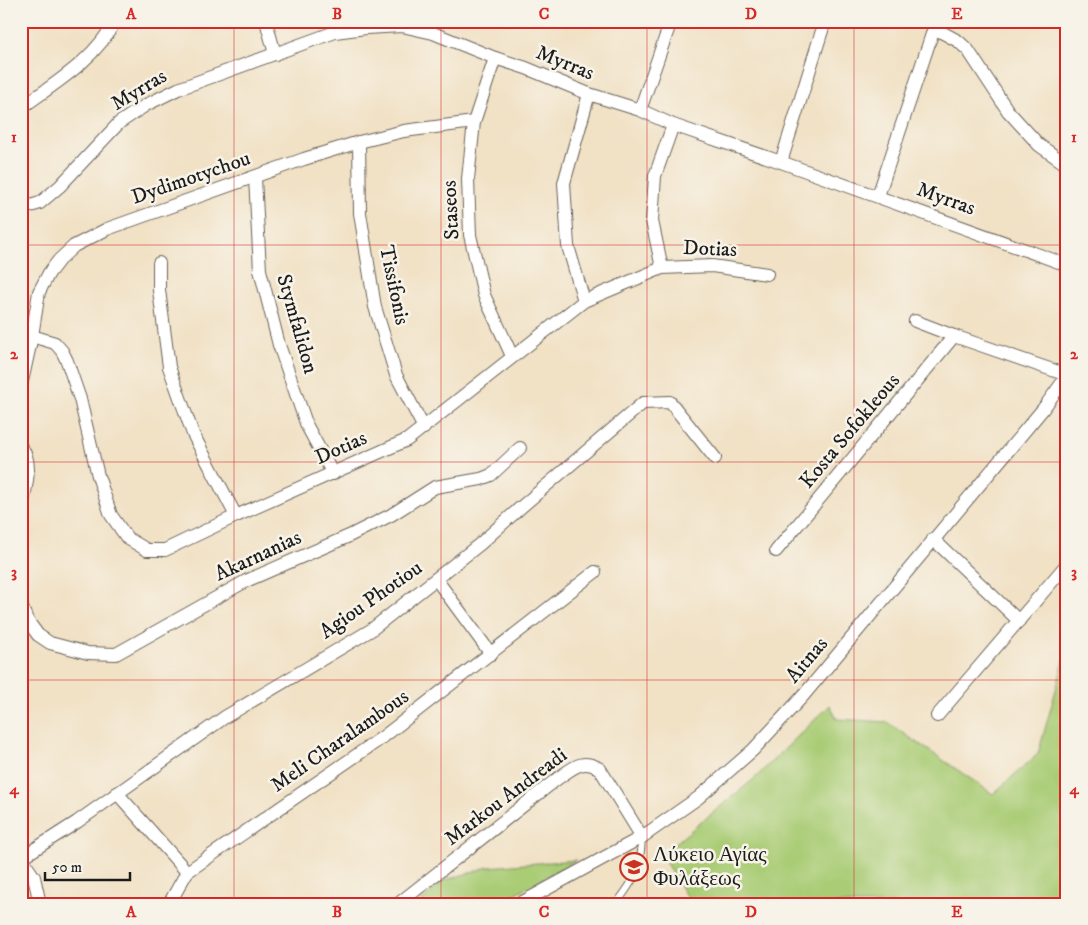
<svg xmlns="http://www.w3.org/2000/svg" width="1088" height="925" font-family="'IM FELL DW Pica',serif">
<rect width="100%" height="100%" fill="#f7f3e8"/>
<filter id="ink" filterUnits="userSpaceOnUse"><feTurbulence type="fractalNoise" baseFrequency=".02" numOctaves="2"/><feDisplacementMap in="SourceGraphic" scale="10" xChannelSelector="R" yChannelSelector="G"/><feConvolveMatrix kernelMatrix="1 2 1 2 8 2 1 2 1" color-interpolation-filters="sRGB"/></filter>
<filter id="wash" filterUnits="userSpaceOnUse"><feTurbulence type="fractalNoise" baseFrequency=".0096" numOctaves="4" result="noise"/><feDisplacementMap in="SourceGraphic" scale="20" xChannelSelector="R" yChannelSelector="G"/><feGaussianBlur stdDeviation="1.12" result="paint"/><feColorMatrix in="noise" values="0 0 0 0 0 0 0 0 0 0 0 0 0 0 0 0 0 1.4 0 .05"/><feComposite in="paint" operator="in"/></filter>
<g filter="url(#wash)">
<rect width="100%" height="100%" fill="#f1e1c5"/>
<g fill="#a9cc75" stroke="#627448">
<polygon points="1067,650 1067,904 691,904 661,855 754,779 830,705 837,719 887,722 993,794 1038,754"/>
<polygon points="576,860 497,904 419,904 443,881 488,867"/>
</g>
</g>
<g filter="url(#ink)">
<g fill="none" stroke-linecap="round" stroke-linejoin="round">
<defs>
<path id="service" d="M616,904C636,878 641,869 642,837"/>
<g id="minor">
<polyline points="266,21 275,54"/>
<polyline points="934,28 958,41 968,50 1008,111 1039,145 1067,165"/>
<polyline points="495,58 474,122 468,179 470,235 484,295 512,356"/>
<path d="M21,108C55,83 95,60 115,21"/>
<polyline points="640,110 671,21"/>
<polyline points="359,142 360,213 375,307 396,375 424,428"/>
<polyline points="781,162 825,21"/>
<polyline points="255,178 260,270 279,345 307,426 333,474"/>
<polyline points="878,196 934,28 938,21"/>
<polyline points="21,209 40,203 60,186 119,123 146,105 178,89 335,32 366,28 402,26 433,33 495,58 526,68 589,94 640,110 673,125 781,162 1067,265"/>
<polyline points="159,263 159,290 169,367 193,434 236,516"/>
<polyline points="662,268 652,221 655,176 673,125"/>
<polyline points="584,301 568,246 564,183 589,94"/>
<polyline points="915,321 954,336 1067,375"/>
<polyline points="32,336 55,343 62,351 67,361 80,399 98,476 111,515 127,538 147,550 165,550 236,516 407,440 584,301 662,268 712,266 767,274"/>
<polyline points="21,386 32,336 39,292 49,273 59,260 74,246 107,229 304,159 359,142 404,131 474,122"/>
<path d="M21,447C35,463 24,492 21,511"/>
<polyline points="933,539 1019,621"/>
<polyline points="776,551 954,336"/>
<polyline points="436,579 491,654"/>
<polyline points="21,605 27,620 38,635 50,643 88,653 116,654 246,581 349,536 391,515 435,487 481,479 491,475 520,448"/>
<polyline points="937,716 1067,564"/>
<polyline points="117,793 187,872 383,737 595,572"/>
<polyline points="40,904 34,877 21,858 77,822 225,717 371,630 480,544 520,508 643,403 670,402 715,458"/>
<polyline points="169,904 187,872"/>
<path d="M398,904L557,779C572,769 582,757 600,769L642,837"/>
<polyline points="519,904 642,837 698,798 753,750 803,696 1043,409 1067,376"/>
</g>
</defs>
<use href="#service" stroke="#676157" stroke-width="8"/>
<use href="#minor" stroke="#676157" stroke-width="14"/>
<use href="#service" stroke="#fff" stroke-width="6"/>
<use href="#minor" stroke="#fff" stroke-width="12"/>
</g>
</g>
<path fill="none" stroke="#d62828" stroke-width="1" stroke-opacity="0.55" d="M234,21V904M441,21V904M647,21V904M854,21V904M21,245H1067M21,462H1067M21,680H1067"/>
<defs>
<symbol id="school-ring" viewBox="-11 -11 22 22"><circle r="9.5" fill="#f7f3e8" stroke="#c8321e" stroke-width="1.5"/><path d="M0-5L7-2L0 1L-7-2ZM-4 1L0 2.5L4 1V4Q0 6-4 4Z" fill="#c8321e"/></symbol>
</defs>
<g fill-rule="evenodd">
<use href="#school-ring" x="618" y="851" width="32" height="32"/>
</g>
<g text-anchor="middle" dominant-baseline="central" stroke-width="5" stroke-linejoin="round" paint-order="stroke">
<g font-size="21" fill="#1c1c1c" stroke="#f7f3e8">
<text transform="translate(565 63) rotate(22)">Myrras</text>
<text transform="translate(139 90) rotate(-31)">Myrras</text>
<text transform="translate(191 178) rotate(-19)">Dydimotychou</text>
<text transform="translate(946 199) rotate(20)">Myrras</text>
<text transform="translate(451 210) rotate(-93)">Staseos</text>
<text transform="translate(710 249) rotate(2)">Dotias</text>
<text transform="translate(394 285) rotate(78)">Tissifonis</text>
<text transform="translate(297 324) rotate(74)">Stymfalidon</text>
<text transform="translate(850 431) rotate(-50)">Kosta Sofokleous</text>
<text transform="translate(341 448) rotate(-24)">Dotias</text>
<text transform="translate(258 556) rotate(-25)">Akarnanias</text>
<text transform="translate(371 600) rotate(-35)">Agiou Photiou</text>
<text transform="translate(807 660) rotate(-50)">Aitnas</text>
<text transform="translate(340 741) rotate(-35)">Meli Charalambous</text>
<text transform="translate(506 797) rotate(-37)">Markou Andreadi</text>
</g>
<g font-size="21" fill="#1c1c1c" stroke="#f7f3e8" text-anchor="start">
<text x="653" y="855">Λύκειο Αγίας<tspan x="653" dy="24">Φυλάξεως</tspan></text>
</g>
</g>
<rect width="1088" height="925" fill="none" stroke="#f7f3e8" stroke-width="55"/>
<path d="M45 872v8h85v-8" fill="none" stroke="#1c1c1c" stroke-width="2.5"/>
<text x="52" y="872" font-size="15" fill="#1c1c1c" stroke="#f7f3e8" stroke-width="4" paint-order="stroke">50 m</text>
<rect x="28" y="28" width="1032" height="870" fill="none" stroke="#d62828" stroke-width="2"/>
<g font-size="16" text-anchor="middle" font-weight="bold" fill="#d62828">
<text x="131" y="19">A</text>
<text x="337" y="19">B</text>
<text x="544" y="19">C</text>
<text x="751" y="19">D</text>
<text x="957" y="19">E</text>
<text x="14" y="142">1</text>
<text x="1074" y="142">1</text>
<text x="14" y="359">2</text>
<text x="1074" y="359">2</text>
<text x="14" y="577">3</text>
<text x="1074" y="577">3</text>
<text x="14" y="794">4</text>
<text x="1074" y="794">4</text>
<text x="131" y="917">A</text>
<text x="337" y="917">B</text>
<text x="544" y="917">C</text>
<text x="751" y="917">D</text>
<text x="957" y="917">E</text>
</g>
</svg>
